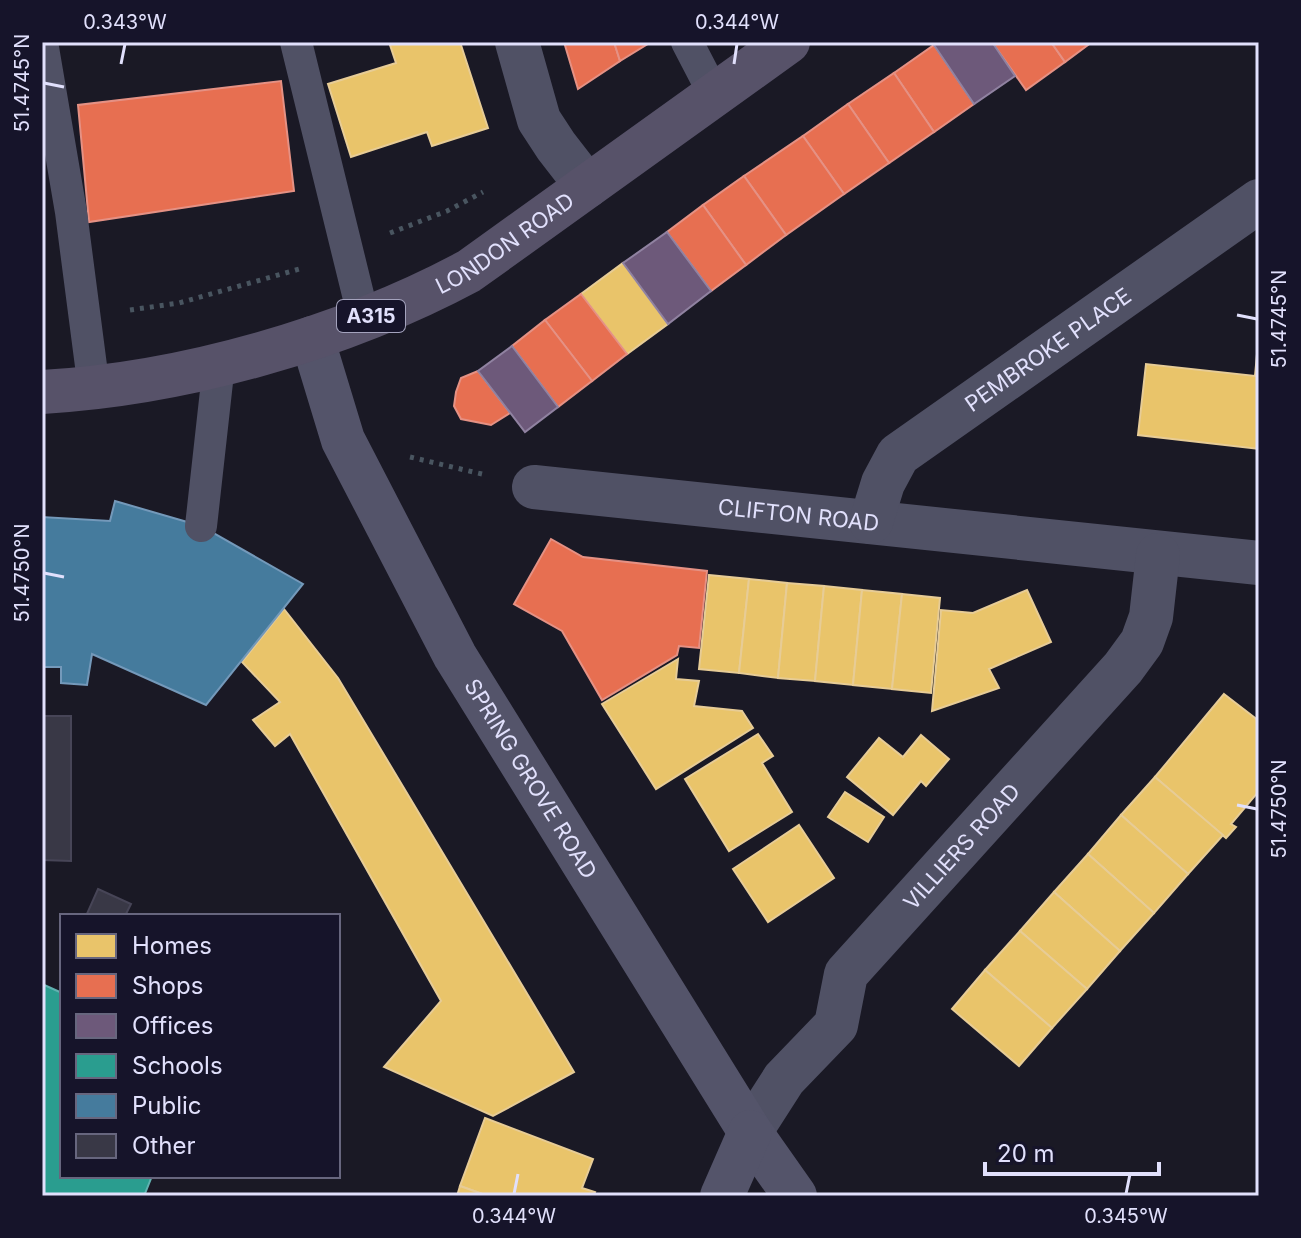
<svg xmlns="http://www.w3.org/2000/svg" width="1301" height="1238" font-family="Inter,sans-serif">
<rect width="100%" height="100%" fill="#1a1925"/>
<g fill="#e9c46a" stroke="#e7cc96" stroke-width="2">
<polygon points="389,42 460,42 488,128 432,146 427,132 351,157 328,84 396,63"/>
<polygon points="623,263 668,324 627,354 581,294"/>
<polygon points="1257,354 1259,354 1259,449 1138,435 1146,364 1255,376"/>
<polygon points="709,575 749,579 739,673 699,669"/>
<polygon points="749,579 787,583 778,678 739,673"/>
<polygon points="787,583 824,586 815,681 778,678"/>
<polygon points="824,586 862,590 853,685 815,681"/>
<polygon points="862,590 902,594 892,689 853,685"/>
<polygon points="1027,590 1051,642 989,669 999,688 932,711 941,610 973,613"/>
<polygon points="902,594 940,598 931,693 892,689"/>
<polygon points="284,609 338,678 574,1072 493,1116 384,1067 441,1001 290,734 275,746 253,720 280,702 242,662"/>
<polygon points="678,659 676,679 699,681 694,706 742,711 753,728 656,789 602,704"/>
<polygon points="1224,694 1259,721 1259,791 1231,824 1236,827 1226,838 1155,777"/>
<polygon points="758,734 773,756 762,763 792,812 729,851 685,779"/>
<polygon points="921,735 949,759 926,786 921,781 893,815 847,777 879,738 903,757"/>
<polygon points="1155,777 1223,835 1188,874 1121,815"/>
<polygon points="845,792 884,817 868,842 828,817"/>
<polygon points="1121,815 1188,874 1154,913 1088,854"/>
<polygon points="799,825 834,878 768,922 733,869"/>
<polygon points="1088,854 1154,913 1120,951 1054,892"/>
<polygon points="1054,892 1120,951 1087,989 1020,931"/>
<polygon points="1020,931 1087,989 1052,1028 985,970"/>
<polygon points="985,970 1052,1028 1019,1066 952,1009"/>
<polygon points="485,1118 593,1159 582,1188 595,1192 593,1196 488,1196 460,1186"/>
<polygon points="460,1186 488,1196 457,1196"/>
</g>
<g fill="#e76f51" stroke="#e59184" stroke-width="2">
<polygon points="564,42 614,42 620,61 578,89"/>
<polygon points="614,42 651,42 620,61"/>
<polygon points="992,42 1051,42 1065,62 1026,90"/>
<polygon points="1051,42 1092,42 1065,62"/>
<polygon points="934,45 974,104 934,132 894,73"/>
<polygon points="894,73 934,132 889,163 848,104"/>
<polygon points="281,81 294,191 89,222 78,105"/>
<polygon points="848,104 889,163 844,194 803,136"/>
<polygon points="803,136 844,194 786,235 744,176"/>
<polygon points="744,176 786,235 746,265 703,205"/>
<polygon points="703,205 746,265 711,291 667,232"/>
<polygon points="581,294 627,354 592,381 545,320"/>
<polygon points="545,320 592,381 558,407 512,346"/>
<polygon points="478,371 510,413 491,425 461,419 454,406 456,392 461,378"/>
<polygon points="551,539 583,557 707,571 699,648 679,646 677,655 602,700 562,631 514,604"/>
</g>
<g fill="#6d597a" stroke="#9082a1" stroke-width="2">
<polygon points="939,42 992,42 1015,76 974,104 934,45"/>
<polygon points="667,232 711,291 668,324 623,263"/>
<polygon points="512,346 558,407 525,432 478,371"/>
</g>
<polygon fill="#2a9d8f" stroke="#61b1b0" stroke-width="2" points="42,984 62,993 62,1176 152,1176 144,1196 42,1196"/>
<polygon fill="#457b9d" stroke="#7499ba" stroke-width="2" points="115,501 201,526 303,584 206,705 92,654 87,685 61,683 61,667 42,667 42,517 110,521"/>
<g fill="#393846" stroke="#474557" stroke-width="2">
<polygon points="42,716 71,716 71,861 42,860"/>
<polygon points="98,889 131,904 125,916 86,916"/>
</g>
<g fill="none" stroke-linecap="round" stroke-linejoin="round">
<g stroke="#495560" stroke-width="5" stroke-dasharray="4 6" stroke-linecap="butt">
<polyline points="390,233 447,211 483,192"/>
<polyline points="130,310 179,303 303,268"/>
<polyline points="410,457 486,475"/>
</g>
<g stroke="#505165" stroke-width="32">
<polyline points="42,42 71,212 94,389"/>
<polyline points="296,42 364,319"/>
<polyline points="687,42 714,94"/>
<polyline points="201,526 219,364"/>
</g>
<g stroke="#505165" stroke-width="44">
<polyline points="517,42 539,120 556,146 587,186"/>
<path id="s1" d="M534,487L1259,563"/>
<path id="s2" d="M871,522L883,483L898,455L1259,201"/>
<path id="s3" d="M750,1132L784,1079L836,1025L846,974L1123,668L1142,642L1151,617L1158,555"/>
</g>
<g stroke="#54546a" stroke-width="44">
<path id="s4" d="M312,338L343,440L455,656L750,1132L795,1196"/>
<polyline points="722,1196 750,1132"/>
</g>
<path stroke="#575269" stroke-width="44" id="s5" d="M42,392C184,384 344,338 469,271L788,42"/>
</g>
<path fill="none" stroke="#e1e0fc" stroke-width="3" d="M121,64L125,44M734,64L737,44M44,83L64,87M1237,315L1257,319M44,573L64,577M1237,805L1257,809M514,1194L518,1174M1126,1194L1130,1174"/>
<g text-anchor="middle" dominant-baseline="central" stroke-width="8" stroke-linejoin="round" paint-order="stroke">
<rect fill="#16142a" stroke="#a4a3bd" stroke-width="2" x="337" y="300" width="68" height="32" rx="6"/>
<g font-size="20" font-weight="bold" fill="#e1e0fc">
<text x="371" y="316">A315</text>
</g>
<g font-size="22" fill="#e1e0fc" stroke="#16142a">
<text stroke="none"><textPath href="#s5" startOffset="492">LONDON ROAD</textPath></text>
<text stroke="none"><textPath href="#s2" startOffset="256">PEMBROKE PLACE</textPath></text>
<text stroke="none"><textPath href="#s1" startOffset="266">CLIFTON ROAD</textPath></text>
<text stroke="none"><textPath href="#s4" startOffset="494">SPRING GROVE ROAD</textPath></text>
<text stroke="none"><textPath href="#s3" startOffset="362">VILLIERS ROAD</textPath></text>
</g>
</g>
<rect width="1301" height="1238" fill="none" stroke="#16142a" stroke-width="88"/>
<rect x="60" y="914" width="280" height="264" fill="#16142a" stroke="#67667e" stroke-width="2"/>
<rect x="76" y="934" width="40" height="24" fill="#e9c46a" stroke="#67667e" stroke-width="2"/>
<text x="132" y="954" font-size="24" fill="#e1e0fc">Homes</text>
<rect x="76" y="974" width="40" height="24" fill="#e76f51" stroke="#67667e" stroke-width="2"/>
<text x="132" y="994" font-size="24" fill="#e1e0fc">Shops</text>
<rect x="76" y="1014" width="40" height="24" fill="#6d597a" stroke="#67667e" stroke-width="2"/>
<text x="132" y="1034" font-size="24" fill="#e1e0fc">Offices</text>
<rect x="76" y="1054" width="40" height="24" fill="#2a9d8f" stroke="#67667e" stroke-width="2"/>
<text x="132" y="1074" font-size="24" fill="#e1e0fc">Schools</text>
<rect x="76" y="1094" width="40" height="24" fill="#457b9d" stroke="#67667e" stroke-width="2"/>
<text x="132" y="1114" font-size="24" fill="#e1e0fc">Public</text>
<rect x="76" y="1134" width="40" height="24" fill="#393846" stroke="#67667e" stroke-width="2"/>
<text x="132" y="1154" font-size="24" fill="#e1e0fc">Other</text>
<path d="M985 1162v12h174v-12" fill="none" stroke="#e1e0fc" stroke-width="4"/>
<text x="997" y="1162" font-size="24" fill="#e1e0fc" stroke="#16142a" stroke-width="6" paint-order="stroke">20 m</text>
<rect x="44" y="44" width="1213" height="1150" fill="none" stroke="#e1e0fc" stroke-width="3"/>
<g font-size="20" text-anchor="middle" fill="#e1e0fc">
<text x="125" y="29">0.343°W</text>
<text x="737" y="29">0.344°W</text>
<text transform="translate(22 83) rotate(-90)" y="7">51.4745°N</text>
<text transform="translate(1279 319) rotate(-90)" y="7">51.4745°N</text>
<text transform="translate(22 573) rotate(-90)" y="7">51.4750°N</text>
<text transform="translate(1279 809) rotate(-90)" y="7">51.4750°N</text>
<text x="514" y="1223">0.344°W</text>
<text x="1126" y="1223">0.345°W</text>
</g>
</svg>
